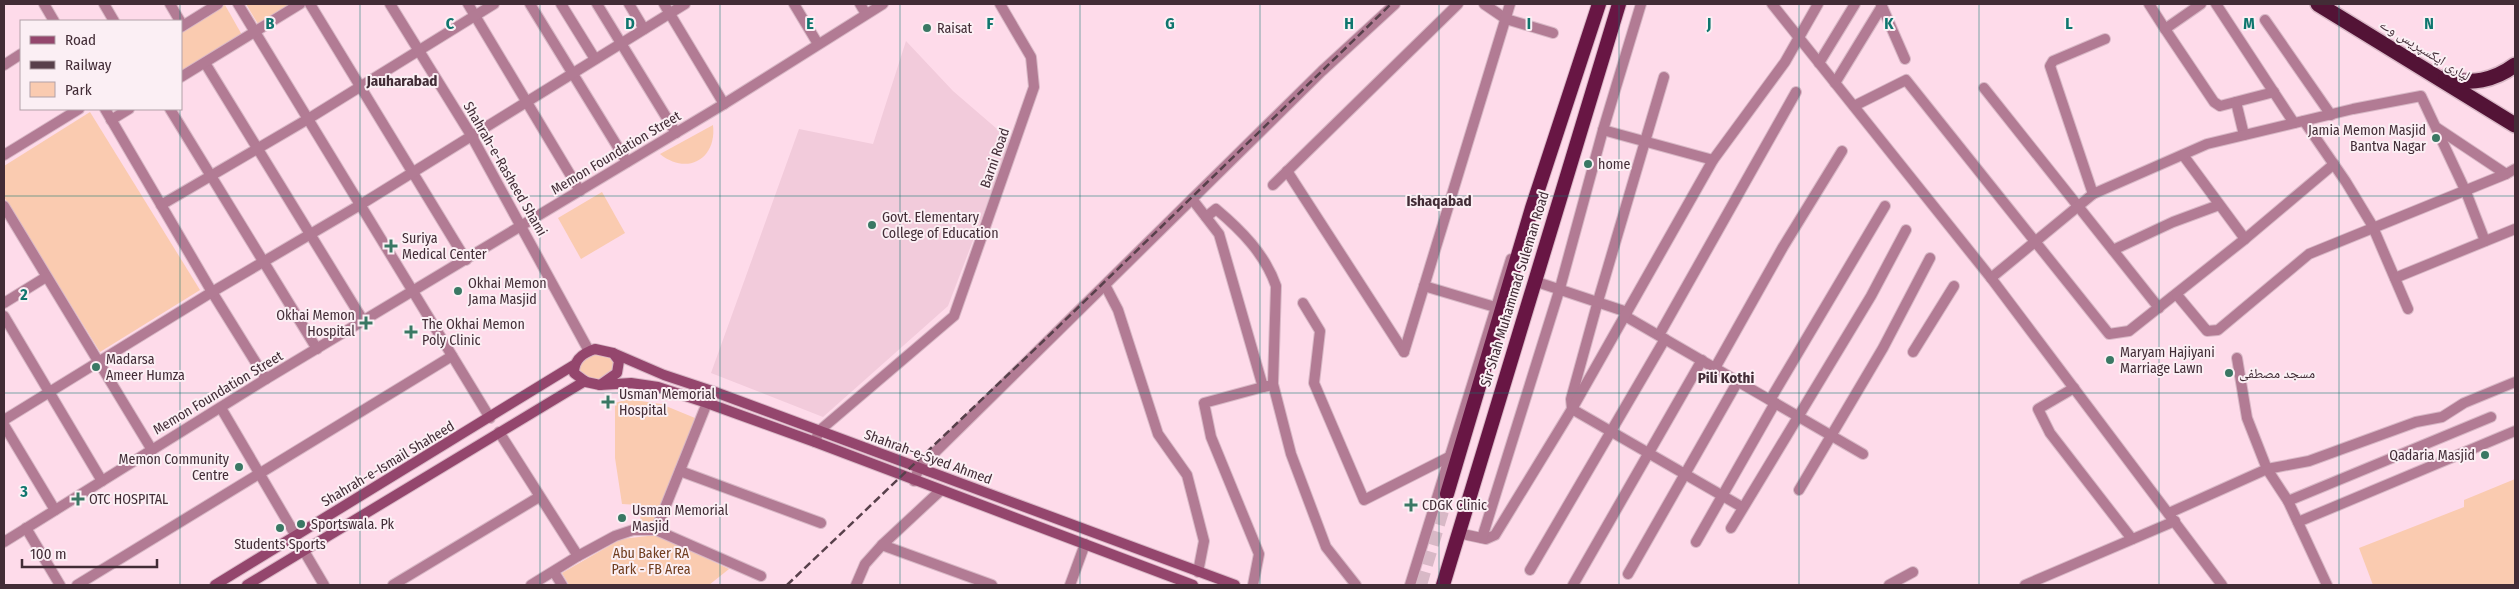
<svg xmlns="http://www.w3.org/2000/svg" width="2519" height="589" font-family="'Fira Sans Condensed','Noto Naskh Arabic',sans-serif">
<rect width="100%" height="100%" fill="#fedbea"/>
<polygon fill="#f2cbdb" points="906,41 953,91 1011,141 948,306 823,417 711,373 799,129 873,144"/>
<g fill="#facbb0">
<polygon points="246,4 292,4 258,24"/>
<polygon points="225,5 242,35 181,72 181,32"/>
<polygon points="90,112 200,290 100,352 4,197 4,166"/>
<path d="M713,125C717,159 687,176 660,154Z"/>
<polygon points="602,192 625,233 581,259 558,218"/>
<path d="M594,353L610,354L617,367L600,381C589,380 581,377 578,364Z"/>
<polygon points="628,399 661,404 695,418 656,522 641,522 639,505 622,504 615,458 615,403"/>
<polygon points="2515,479 2515,585 2373,585 2359,548 2464,507 2464,500"/>
<polygon points="657,535 729,569 709,585 569,585 562,573 621,539"/>
</g>
<g fill="none" stroke-linecap="round" stroke-linejoin="round">
<polyline stroke="#d8b8c6" stroke-width="14" stroke-dasharray="14 7" stroke-linecap="butt" points="1420,585 1447,494"/>
<defs>
<g id="minor">
<polyline points="44,4 54,21"/>
<polyline points="104,4 114,21"/>
<polyline points="170,4 180,21"/>
<polyline points="238,4 490,418"/>
<polyline points="310,4 466,260"/>
<polyline points="468,4 580,191"/>
<polyline points="530,4 627,162"/>
<polyline points="561,4 595,59"/>
<polyline points="597,4 676,133"/>
<polyline points="629,4 644,29"/>
<polyline points="664,4 724,104"/>
<polyline points="794,4 818,44"/>
<polyline points="860,4 866,14"/>
<polyline points="1484,4 1506,19 1553,33"/>
<polyline points="1772,4 1991,278 2222,585"/>
<polyline points="1881,4 1905,59"/>
<polyline points="2149,4 2165,29"/>
<polyline points="2201,4 2165,29 2214,102 2220,106 2274,92"/>
<polyline points="2216,4 2294,123"/>
<polyline points="2265,20 2331,115"/>
<polyline points="181,27 218,4"/>
<polyline points="205,63 364,322"/>
<polyline points="1819,63 1855,4"/>
<polyline points="4,65 21,54"/>
<polyline points="181,77 300,4"/>
<polyline points="1664,77 1598,301 1571,399 1572,409 1742,507"/>
<polyline points="1835,83 1882,6"/>
<polyline points="1984,88 2159,308"/>
<polyline points="2236,102 2244,135"/>
<polyline points="1854,106 1906,80 2109,334 2129,331 2245,239 2334,164"/>
<polyline points="105,109 212,292 266,379"/>
<polyline points="170,109 317,349"/>
<polyline points="111,120 129,109"/>
<polyline points="2304,121 2346,182 2372,225 2408,309"/>
<polyline points="2437,128 2506,174 2515,169"/>
<polyline points="1603,130 1713,160"/>
<polyline points="4,155 79,109"/>
<polyline points="2183,155 2245,239"/>
<polyline points="1287,171 1404,352"/>
<polyline points="1273,185 1458,4"/>
<polyline points="2093,194 2050,66 2053,61 2105,39"/>
<polyline points="1192,199 1219,234 1263,387 1268,386"/>
<polyline points="161,205 308,119 494,4"/>
<polyline points="4,206 152,450"/>
<path d="M1206,217L1216,209C1241,230 1265,254 1276,286L1273,384L1291,454L1326,547L1356,585"/>
<polyline points="2113,250 2173,222 2219,205"/>
<polyline points="1991,278 2093,194 2207,144 2353,109 2421,96 2466,192 2485,241"/>
<polyline points="2395,278 2515,229"/>
<polyline points="1534,281 1627,312"/>
<polyline points="1105,285 1118,310 1158,434 1187,475 1204,541 1198,572"/>
<polyline points="1424,286 1495,307"/>
<polyline points="2177,295 2207,331 2218,330 2309,254 2506,174"/>
<polyline points="4,303 46,277"/>
<polyline points="1303,303 1320,331 1314,383 1364,500 1449,457"/>
<polyline points="4,316 102,481"/>
<polyline points="1625,316 1863,454"/>
<polyline points="1659,335 1796,92"/>
<polyline points="1404,352 1510,4"/>
<polyline points="1913,352 1954,286"/>
<polyline points="2237,358 2247,418 2267,469 2288,501 2327,585"/>
<polyline points="1715,368 1783,247 1842,151"/>
<polyline points="2074,388 2038,409 2050,433 2132,539"/>
<polyline points="1770,400 1885,206"/>
<polyline points="221,408 296,536"/>
<polyline points="4,420 212,292 360,205 685,4"/>
<polyline points="4,425 55,510"/>
<polyline points="499,432 578,556"/>
<polyline points="680,471 821,523"/>
<polyline points="914,481 919,468 1322,71 1395,4"/>
<polyline points="1799,490 1883,348 1930,258"/>
<polyline points="2288,501 2491,417"/>
<polyline points="2169,513 2267,469 2309,461 2416,422 2442,417 2464,403 2515,382"/>
<polyline points="2298,522 2515,431"/>
<polyline points="26,528 60,585"/>
<polyline points="1731,528 1871,296 1906,230"/>
<polyline points="656,530 707,403"/>
<polyline points="1458,533 1486,539 1495,535 1572,409 1713,160 1785,62 1818,4"/>
<polyline points="1482,538 1560,288 1603,130 1641,4"/>
<polyline points="4,542 266,379 724,104 883,4"/>
<polyline points="1696,542 1775,403"/>
<polyline points="882,545 992,585"/>
<polyline points="304,551 324,585"/>
<polyline points="1530,570 1665,339"/>
<polyline points="554,572 562,585"/>
<polyline points="1628,574 1738,381"/>
<polyline points="77,585 452,356"/>
<polyline points="393,585 539,497"/>
<polyline points="531,585 578,556 615,536 633,530 656,530 761,576"/>
<polyline points="1253,585 1259,554 1211,437 1204,403 1263,387"/>
<polyline points="1573,585 1702,360"/>
<polyline points="1889,585 1913,572"/>
<polyline points="2025,585 2175,521"/>
</g>
<g id="tertiary">
<polyline points="390,4 471,135 589,351"/>
<polyline points="815,442 819,431 954,316 1034,87 1031,57 1000,4"/>
<polyline points="856,585 865,564 882,545 940,491"/>
<polyline points="1070,585 1085,544"/>
<polyline points="1410,585 1511,259"/>
</g>
<g id="secondary">
<path d="M595,349L613,353L619,361L617,373L600,385L586,382L574,373C574,359 583,353 595,349Z"/>
<polyline points="613,353 664,375 715,392 1235,585"/>
<polyline points="600,385 631,383 658,387 707,403 815,442 1193,585"/>
<polyline points="215,585 574,365"/>
<polyline points="247,585 585,381"/>
</g>
<g id="trunk">
<polyline points="1447,494 1532,208 1599,4"/>
<polyline points="1443,585 1619,4"/>
</g>
<g id="motorway">
<polyline points="2318,4 2515,125"/>
<path d="M2446,77C2470,86 2495,80 2515,65"/>
</g>
</defs>
<use href="#minor" stroke="#d8b8c6" stroke-width="12"/>
<use href="#tertiary" stroke="#d8b8c6" stroke-width="12"/>
<use href="#secondary" stroke="#d8b8c6" stroke-width="12"/>
<use href="#trunk" stroke="#d8b8c6" stroke-width="16"/>
<use href="#motorway" stroke="#d8b8c6" stroke-width="18"/>
<use href="#minor" stroke="#b27b94" stroke-width="10"/>
<use href="#tertiary" stroke="#b27b94" stroke-width="10"/>
<use href="#secondary" stroke="#94466d" stroke-width="10"/>
<use href="#trunk" stroke="#681644" stroke-width="14"/>
<use href="#motorway" stroke="#531336" stroke-width="15"/>
<polyline stroke="#58404b" stroke-width="2.5" stroke-dasharray="8 4" stroke-linecap="butt" points="787,585 1058,327 1391,4"/>
</g>
<path fill="none" stroke="#0f766e" stroke-width="1" stroke-opacity="0.55" d="M180,4V21M360,4V585M540,4V585M720,4V585M900,4V585M1080,4V585M1260,4V585M1439,4V585M1619,4V585M1799,4V585M1979,4V585M2159,4V585M2339,4V585M180,109V585M4,196H2515M4,393H2515"/>
<g fill="#3a7864" stroke="#fbeff4" stroke-width="2">
<circle cx="927" cy="28" r="5"/>
<circle cx="2436" cy="138" r="5"/>
<circle cx="1588" cy="164" r="5"/>
<circle cx="872" cy="225" r="5"/>
<path d="M388.5 238.5h5v5h5v5h-5v5h-5v-5h-5v-5h5z"/>
<circle cx="458" cy="291" r="5"/>
<path d="M363.5 315.5h5v5h5v5h-5v5h-5v-5h-5v-5h5z"/>
<path d="M408.5 324.5h5v5h5v5h-5v5h-5v-5h-5v-5h5z"/>
<circle cx="2110" cy="360" r="5"/>
<circle cx="96" cy="367" r="5"/>
<circle cx="2229" cy="373" r="5"/>
<path d="M605.5 394.5h5v5h5v5h-5v5h-5v-5h-5v-5h5z"/>
<circle cx="2485" cy="455" r="5"/>
<circle cx="239" cy="467" r="5"/>
<path d="M75.5 491.5h5v5h5v5h-5v5h-5v-5h-5v-5h5z"/>
<path d="M1408.5 497.5h5v5h5v5h-5v5h-5v-5h-5v-5h5z"/>
<circle cx="622" cy="518" r="5"/>
<circle cx="301" cy="524" r="5"/>
<circle cx="280" cy="528" r="5"/>
</g>
<g text-anchor="middle" dominant-baseline="central" stroke-width="4" stroke-linejoin="round" paint-order="stroke">
<g font-size="14" fill="#422c36" stroke="#fbeff4" text-anchor="start">
<text x="937" y="28">Raisat</text>
<text x="2426" y="130" text-anchor="end">Jamia Memon Masjid<tspan x="2426" dy="16">Bantva Nagar</tspan></text>
<text x="1598" y="164">home</text>
<text x="882" y="217">Govt. Elementary<tspan x="882" dy="16">College of Education</tspan></text>
<text x="402" y="238">Suriya<tspan x="402" dy="16">Medical Center</tspan></text>
<text x="468" y="283">Okhai Memon<tspan x="468" dy="16">Jama Masjid</tspan></text>
<text x="355" y="315" text-anchor="end">Okhai Memon<tspan x="355" dy="16">Hospital</tspan></text>
<text x="422" y="324">The Okhai Memon<tspan x="422" dy="16">Poly Clinic</tspan></text>
<text x="2120" y="352">Maryam Hajiyani<tspan x="2120" dy="16">Marriage Lawn</tspan></text>
<text x="106" y="359">Madarsa<tspan x="106" dy="16">Ameer Humza</tspan></text>
<text x="2239" y="373">مسجد مصطفی</text>
<text x="619" y="394">Usman Memorial<tspan x="619" dy="16">Hospital</tspan></text>
<text x="2475" y="455" text-anchor="end">Qadaria Masjid</text>
<text x="229" y="459" text-anchor="end">Memon Community<tspan x="229" dy="16">Centre</tspan></text>
<text x="89" y="499">OTC HOSPITAL</text>
<text x="1422" y="505">CDGK Clinic</text>
<text x="632" y="510">Usman Memorial<tspan x="632" dy="16">Masjid</tspan></text>
<text x="311" y="524">Sportswala. Pk</text>
<text x="280" y="544" text-anchor="middle">Students Sports</text>
</g>
<g font-size="14" fill="#422c36" stroke="#fbeff4">
<text transform="translate(2425 50) rotate(32)">لیاری ایکسپریس وے</text>
<text transform="translate(616 153) rotate(-31)">Memon Foundation Street</text>
<text transform="translate(995 158) rotate(-71)">Barni Road</text>
<text transform="translate(505 169) rotate(60)">Shahrah-e-Rasheed Shami</text>
<text transform="translate(1515 289) rotate(-73)">Sir Shah Muhammad Suleman Road</text>
<text transform="translate(218 393) rotate(-31)">Memon Foundation Street</text>
<text transform="translate(928 457) rotate(20)">Shahrah-e-Syed Ahmed</text>
<text transform="translate(388 464) rotate(-31)">Shahrah-e-Ismail Shaheed</text>
</g>
<g font-size="14" fill="#703d1e" stroke="#fbeff4">
<text x="651" y="553">Abu Baker RA<tspan x="651" dy="16">Park - FB Area</tspan></text>
</g>
<g font-size="15" font-weight="bold" fill="#422c36" stroke="#fbeff4">
<text x="402" y="81">Jauharabad</text>
<text x="1439" y="201">Ishaqabad</text>
<text x="1726" y="378">Pili Kothi</text>
</g>
</g>
<g font-size="16" text-anchor="middle" font-weight="bold" fill="#0f766e" stroke="#fbeff4" stroke-width="4" stroke-linejoin="round" paint-order="stroke">
<text x="270" y="29">B</text>
<text x="450" y="29">C</text>
<text x="630" y="29">D</text>
<text x="810" y="29">E</text>
<text x="990" y="29">F</text>
<text x="1170" y="29">G</text>
<text x="1349" y="29">H</text>
<text x="1529" y="29">I</text>
<text x="1709" y="29">J</text>
<text x="1889" y="29">K</text>
<text x="2069" y="29">L</text>
<text x="2249" y="29">M</text>
<text x="2429" y="29">N</text>
<text x="24" y="300">2</text>
<text x="24" y="497">3</text>
</g>
<rect width="2519" height="589" fill="none" stroke="#422c36" stroke-width="10"/>
<rect x="20" y="20" width="162" height="90" fill="#fbeff4" stroke="#b1a1a8"/>
<rect x="30" y="36" width="25" height="8" fill="#94466d" stroke="#b1a1a8"/>
<text x="65" y="45" font-size="15" fill="#422c36">Road</text>
<rect x="30" y="61" width="25" height="8" fill="#58404b" stroke="#b1a1a8"/>
<text x="65" y="70" font-size="15" fill="#422c36">Railway</text>
<rect x="30" y="82" width="25" height="15" fill="#facbb0" stroke="#b1a1a8"/>
<text x="65" y="95" font-size="15" fill="#422c36">Park</text>
<path d="M22 559v8h135v-8" fill="none" stroke="#422c36" stroke-width="2.5"/>
<text x="30" y="559" font-size="15" fill="#422c36" stroke="#fbeff4" stroke-width="4" paint-order="stroke">100 m</text>
</svg>
